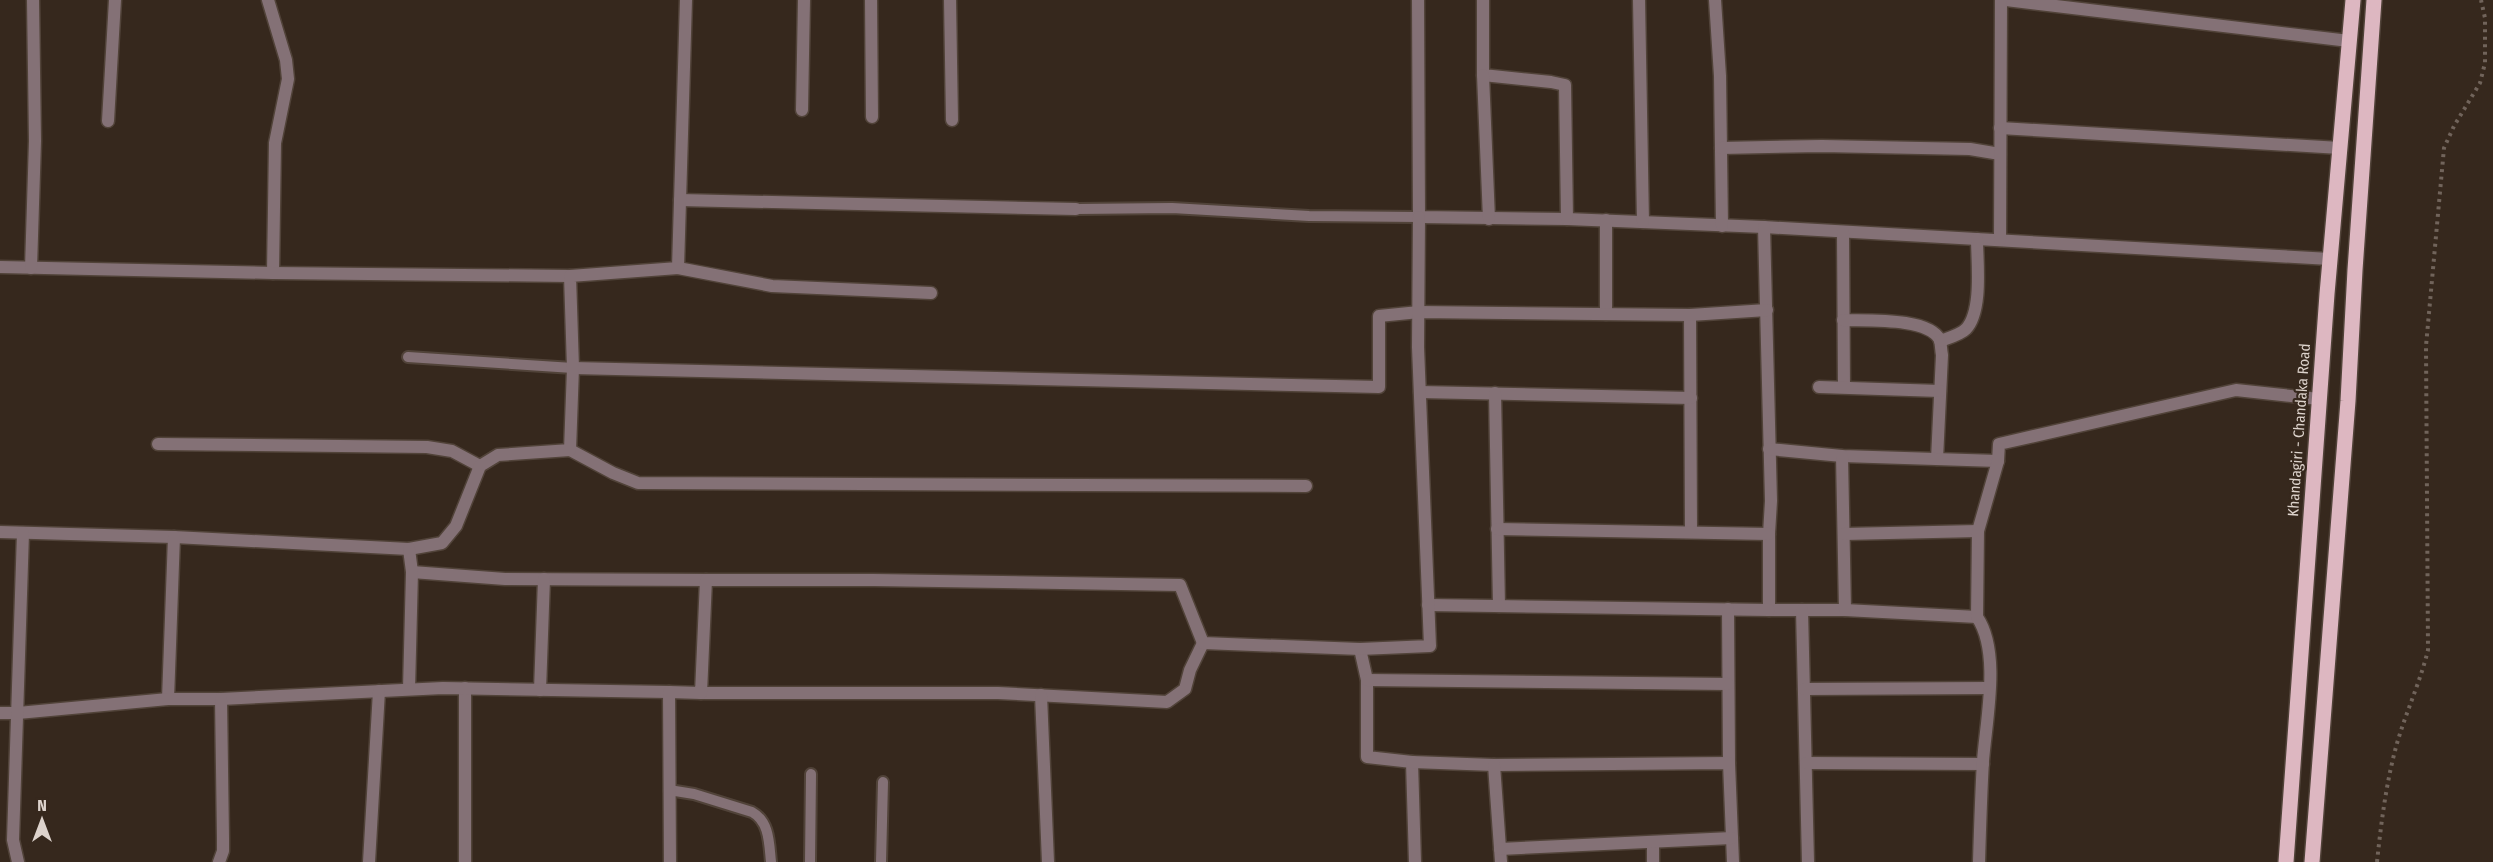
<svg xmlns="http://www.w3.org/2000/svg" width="2493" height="862" font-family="'Fira Sans Condensed',sans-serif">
<rect width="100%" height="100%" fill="#36281d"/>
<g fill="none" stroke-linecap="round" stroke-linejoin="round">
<defs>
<g id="service">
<polyline points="1076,209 1172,208 1309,216 1419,217"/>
<polyline points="408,357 573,368"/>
<path d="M669,790L694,794L752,812C770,822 769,844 771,862"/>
<polyline points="810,862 811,774"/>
<polyline points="881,862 883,782"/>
</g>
<g id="minor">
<polyline points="268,0 286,60 288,79 275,143 273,273"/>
<polyline points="871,0 872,117"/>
<polyline points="950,0 952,120"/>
<polyline points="1418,0 1419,217 1567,219 1764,227 2330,259"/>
<polyline points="1483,0 1483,75 1551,82 1565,85 1567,219"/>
<polyline points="1639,0 1643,222"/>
<polyline points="1715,0 1720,76 1722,226"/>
<polyline points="2006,0 2349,41"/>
<polyline points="1483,75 1489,219"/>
<polyline points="802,110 804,0"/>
<polyline points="108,121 115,0"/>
<polyline points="2000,128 2340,148"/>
<polyline points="1721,148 1822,146 1970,149 2000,154"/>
<polyline points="680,200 1076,209"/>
<polyline points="1606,220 1606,314"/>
<polyline points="1764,227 1771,501 1769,534 1769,610 1845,610 1977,617"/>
<polyline points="1843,232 1844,387"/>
<polyline points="2000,240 2001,0"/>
<polyline points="0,267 273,273 570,276"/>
<polyline points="31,268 35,141 33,0"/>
<polyline points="678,268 772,286 931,293"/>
<polyline points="1690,315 1691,532"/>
<path d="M1843,320C1866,321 1929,317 1940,340C1941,344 1941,350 1942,355L1937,459"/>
<path d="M1940,341C1948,338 1960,335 1966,329C1983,311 1977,261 1977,239"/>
<polyline points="573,368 1379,387 1379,316 1419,312 1690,315 1767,310"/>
<polyline points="1819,387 1940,391"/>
<polyline points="1420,392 1691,398"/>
<polyline points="1495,393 1499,606"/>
<polyline points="158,444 427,447 452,451 480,466"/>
<polyline points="1769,449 1842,456 1998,461"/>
<polyline points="570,450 613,473 638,483 1306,486"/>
<polyline points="1842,456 1845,610"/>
<polyline points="1497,529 1769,534"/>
<polyline points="0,532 174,537 409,549 442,543 456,526 480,466 498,455 570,450 573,368 570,276 678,268 686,0"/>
<polyline points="1844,534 1978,531"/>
<polyline points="412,572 505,579 706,580"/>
<polyline points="1428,605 1769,610"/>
<polyline points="1728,609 1729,763"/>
<polyline points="1802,610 1808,862"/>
<polyline points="1360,649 1367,680 1367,757 1412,762 1415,862"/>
<polyline points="1367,680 1728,684"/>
<polyline points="465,688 465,862"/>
<polyline points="409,689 412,572 409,549"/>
<polyline points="1804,689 1989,688"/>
<polyline points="540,690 544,579"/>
<polyline points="701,693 998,693 1167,702 1185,689 1190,670 1203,643"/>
<polyline points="1041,695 1048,862"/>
<polyline points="168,699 174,537"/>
<polyline points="0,713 18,713 168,699 221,699 443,688 669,692"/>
<polyline points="1412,762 1494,765 1729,763 1733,862"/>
<polyline points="1806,763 1983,764"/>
<polyline points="1494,765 1501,862"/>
<polyline points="1653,842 1653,862"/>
<polyline points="1500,849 1732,838"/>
<polyline points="18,862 13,840 23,533"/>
<polyline points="219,862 223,851 223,838 221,699"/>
<polyline points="369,862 379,691"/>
<polyline points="670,862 669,692 701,693 706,580 874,580 1180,585 1203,643 1360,649 1430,646 1418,347 1419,217"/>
<path d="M1979,862C1980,828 1981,795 1983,761C1986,720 2001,652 1977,617L1978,531L1998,461L1999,444L2236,390L2319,399"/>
</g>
<g id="primary">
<polyline points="2286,862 2327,294 2353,0"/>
<polyline points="2312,862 2348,401 2355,270 2374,0"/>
</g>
</defs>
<use href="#service" stroke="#514339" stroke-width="14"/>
<use href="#minor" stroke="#514339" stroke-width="15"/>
<use href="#primary" stroke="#514339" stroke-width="18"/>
<path stroke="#71645b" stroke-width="4" stroke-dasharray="3 4.5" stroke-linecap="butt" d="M2377,862C2381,824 2386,784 2396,747C2405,714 2420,683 2428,650L2426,346L2444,148L2454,126L2480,83L2485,63V18L2481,0"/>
<use href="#service" stroke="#847176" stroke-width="10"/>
<use href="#minor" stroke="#847176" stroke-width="12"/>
<use href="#primary" stroke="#ddb7c1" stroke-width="15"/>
</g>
<g text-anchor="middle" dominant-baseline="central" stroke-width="4.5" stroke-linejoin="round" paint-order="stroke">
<g font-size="15" fill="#ddd3cc" stroke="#36281d">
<text transform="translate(2299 430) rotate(-86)">Khandagiri - Chandaka Road</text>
</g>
</g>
<g transform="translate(42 820)" stroke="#36281d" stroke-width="4.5" paint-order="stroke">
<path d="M0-4.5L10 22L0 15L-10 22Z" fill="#ddd3cc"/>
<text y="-9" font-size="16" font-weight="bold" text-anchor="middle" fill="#ddd3cc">N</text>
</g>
</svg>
